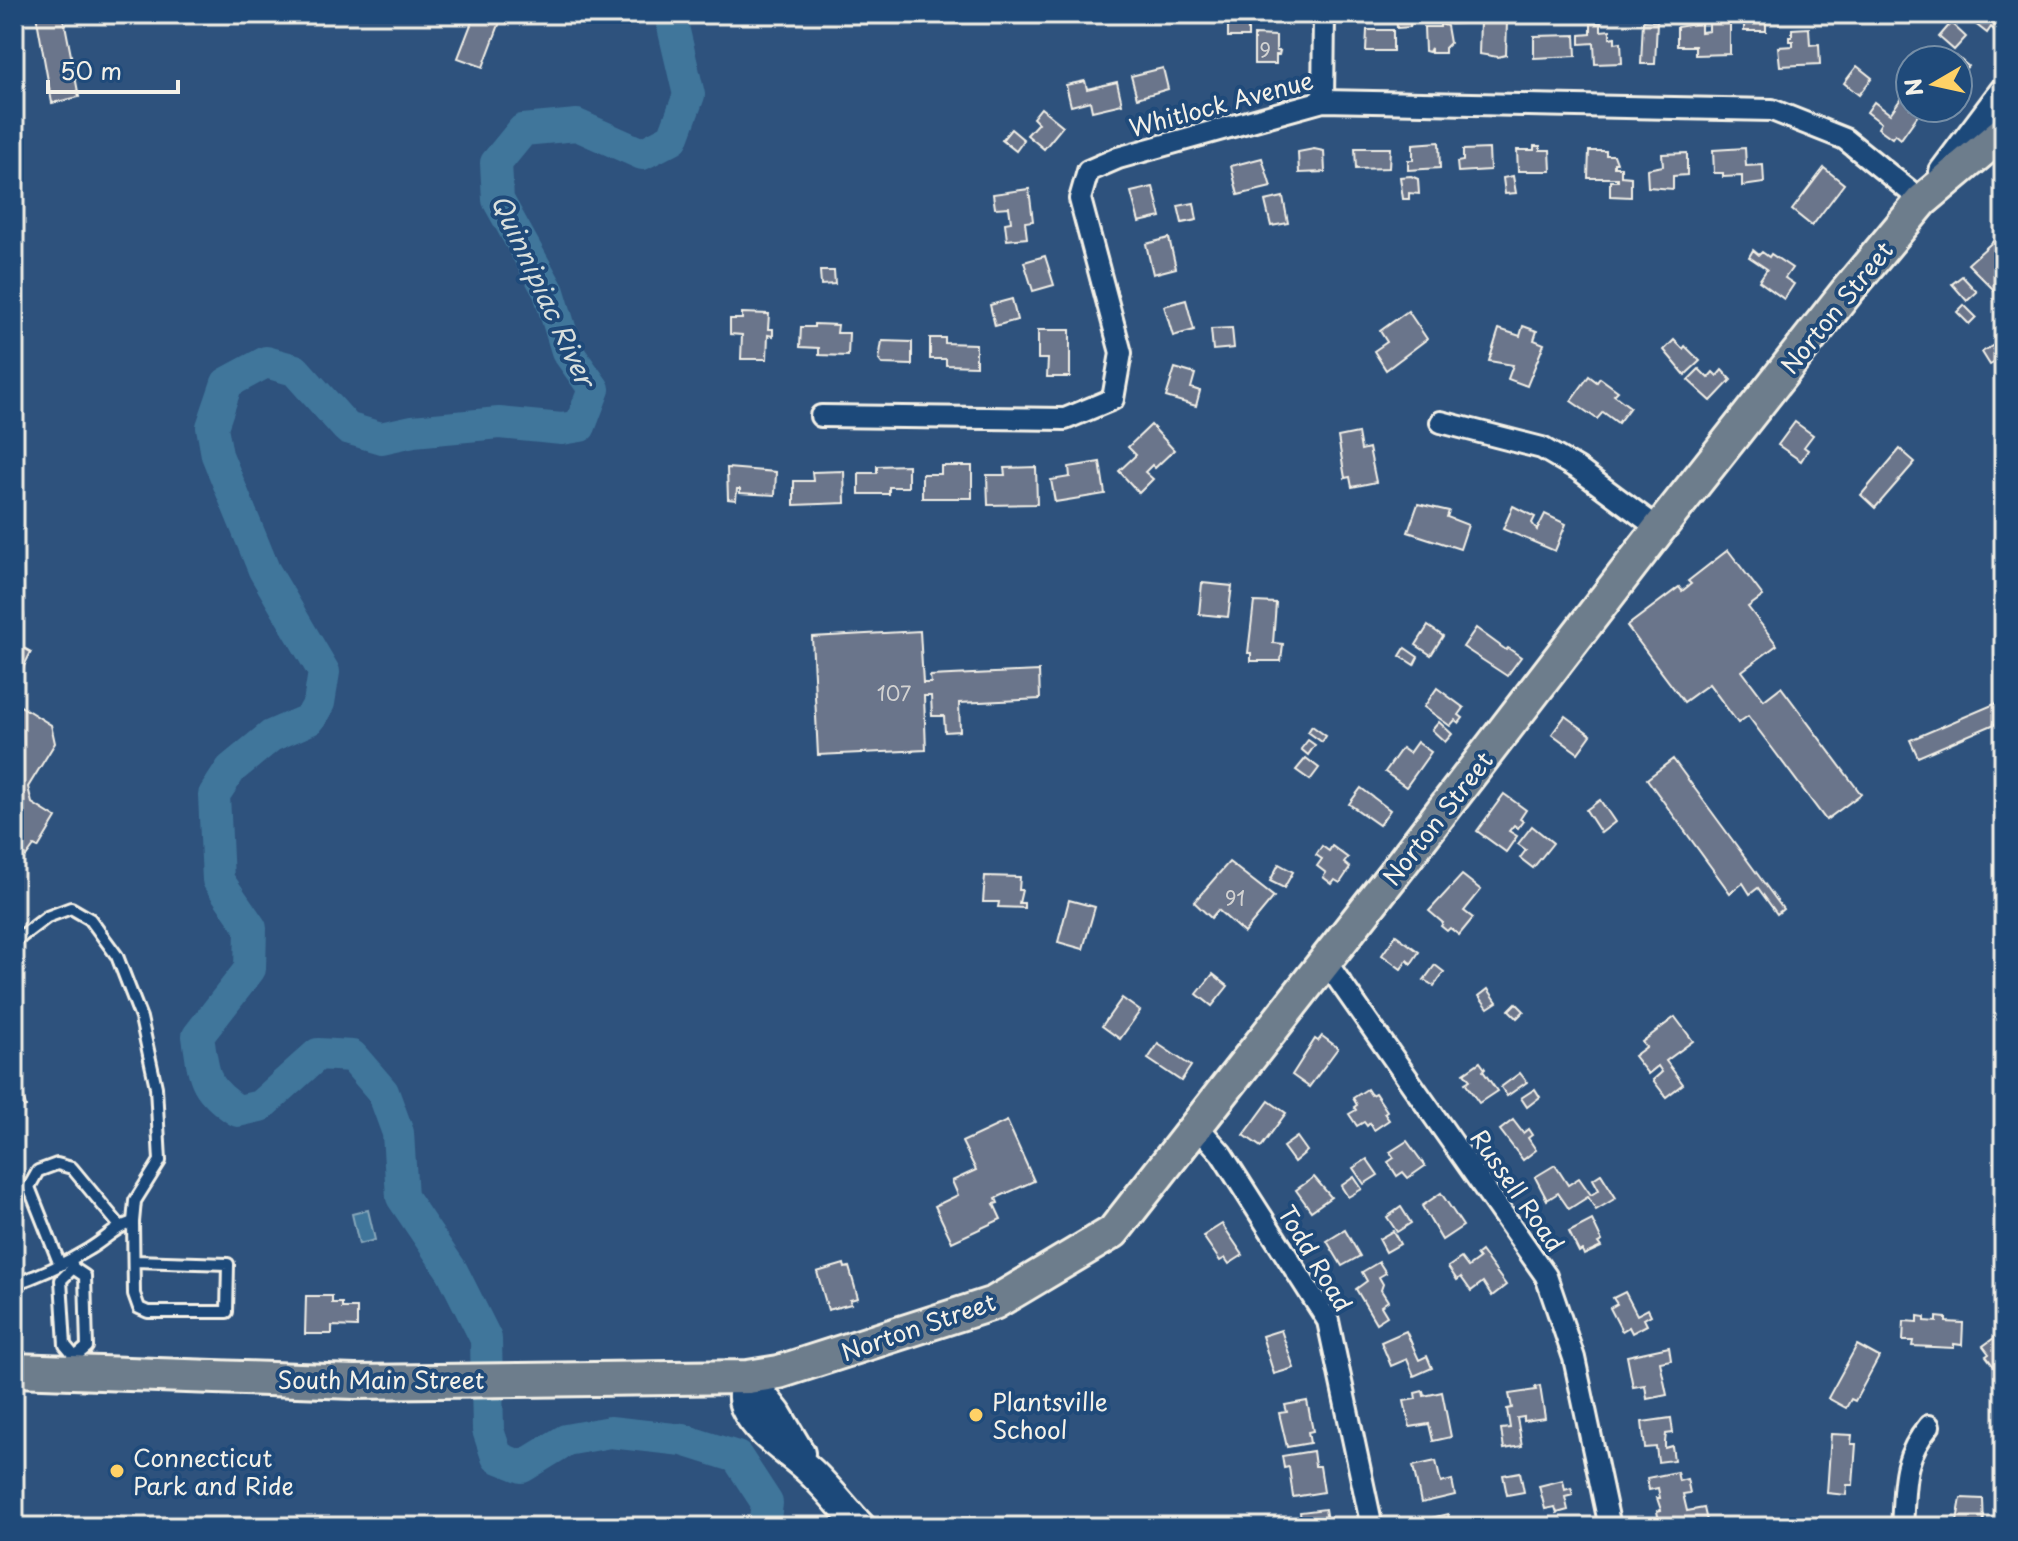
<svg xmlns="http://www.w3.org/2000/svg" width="2018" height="1541" font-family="'Playpen Sans',sans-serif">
<rect width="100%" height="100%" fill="#2e527d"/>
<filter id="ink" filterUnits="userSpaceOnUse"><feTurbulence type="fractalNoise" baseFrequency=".0125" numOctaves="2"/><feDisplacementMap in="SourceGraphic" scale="16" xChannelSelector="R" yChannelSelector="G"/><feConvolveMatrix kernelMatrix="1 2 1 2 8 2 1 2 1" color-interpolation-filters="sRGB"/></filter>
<g filter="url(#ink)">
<polygon fill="#3f769b" stroke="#87a7ba" stroke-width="2" points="368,1210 375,1240 359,1244 352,1214"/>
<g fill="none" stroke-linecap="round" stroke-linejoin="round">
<path stroke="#3f769b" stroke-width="32" d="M670,14L689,95L673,138L642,154L577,125L523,130L496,163L498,200L549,292L567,351L594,389L580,426L562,429L499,423L413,431L381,438L347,428L295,370L266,362L227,383L212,427L217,455L264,570L324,672L319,703L310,719L271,736L231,769L214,795L218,880L251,928L250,969L198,1036C204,1077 203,1088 238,1111L260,1106L318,1054L352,1056L383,1092L398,1133L402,1197L452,1271L486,1339L488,1430L497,1457L522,1467L566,1440L610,1432L683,1440L737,1457L767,1503L764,1527"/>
</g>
<g fill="#6b748b" stroke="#f4f1e8" stroke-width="2">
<polygon points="36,14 63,14 79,97 52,103"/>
<polygon points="475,14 503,14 483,67 458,58"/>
<polygon points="1396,14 1410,14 1410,27 1397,28"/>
<polygon points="1451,14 1464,14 1464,23 1451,24"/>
<rect x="1744" y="14" width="22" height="17"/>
<polygon points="1980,14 2002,14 1999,18 2002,20 1994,30 1991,27 1987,33 1974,23"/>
<polygon points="1709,19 1730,19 1730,54 1695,55 1695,46 1677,46 1677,27 1701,23 1701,32 1709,31"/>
<polygon points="1480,21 1507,21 1506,55 1498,57 1479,54"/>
<polygon points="1643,21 1657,22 1655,64 1641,64"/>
<rect x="1228" y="23" width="20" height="14"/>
<polygon points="1591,23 1601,23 1601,31 1610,30 1610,38 1615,37 1615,43 1621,42 1622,63 1595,64 1594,43 1580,44 1580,35 1591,34"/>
<polygon points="1951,23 1966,37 1954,50 1939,37"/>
<polygon points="1440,24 1447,26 1450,43 1445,48 1445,53 1431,53 1431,48 1429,52 1425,51 1424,27 1440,27"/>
<polygon points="1809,28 1810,45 1819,44 1820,64 1780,66 1778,47 1793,46 1793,41 1789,41 1789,37 1792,37 1792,29"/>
<polygon points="1367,30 1393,30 1393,51 1366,51"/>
<polygon points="1254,35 1276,36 1276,51 1280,51 1279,55 1276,55 1276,64 1254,64"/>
<polygon points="1575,35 1576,56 1534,58 1534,36"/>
<polygon points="1956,56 1968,66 1958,77 1958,60 1952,60"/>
<polygon points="1857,66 1872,78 1859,95 1844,83"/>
<polygon points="1163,68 1168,89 1137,98 1131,76"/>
<polygon points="1085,81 1087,89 1117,82 1122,104 1092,111 1090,101 1071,106 1066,85"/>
<polygon points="1907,90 1910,92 1910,108 1923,108 1901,139 1895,134 1892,138 1878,128 1881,123 1867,112 1874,102 1890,114"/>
<polygon points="1041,108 1063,126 1044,149 1027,135 1038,123 1033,118"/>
<polygon points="1011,129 1024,140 1016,151 1002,140"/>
<polygon points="1439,142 1440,168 1408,170 1408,160 1413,160 1413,144"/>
<polygon points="1534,146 1540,146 1540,150 1550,150 1551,171 1518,171 1517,150 1534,150"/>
<polygon points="1355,148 1390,148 1389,168 1356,169"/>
<polygon points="1745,148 1746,166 1763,165 1764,183 1742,186 1742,176 1723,177 1723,173 1714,173 1713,150"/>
<polygon points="1314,149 1324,151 1325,172 1299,173 1298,152"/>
<polygon points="1489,149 1490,170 1458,172 1457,162 1463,161 1463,150"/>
<polygon points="1589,151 1606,151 1606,155 1614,155 1617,163 1614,163 1614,167 1621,167 1621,176 1631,177 1631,197 1610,196 1610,181 1618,181 1618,178 1588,178"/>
<polygon points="1687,153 1687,175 1673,176 1673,189 1648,187 1647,169 1663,166 1662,154"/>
<polygon points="1262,158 1271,187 1238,195 1231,166"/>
<polygon points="1824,168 1844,184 1812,226 1792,210"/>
<polygon points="1411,176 1418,179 1419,194 1409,193 1409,199 1403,199 1400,177"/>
<polygon points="1513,176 1516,193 1505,194 1503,178"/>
<polygon points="1153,187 1161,217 1139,222 1131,192"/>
<polygon points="1029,189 1033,221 1025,222 1027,238 1007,240 1005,223 1011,222 1009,207 995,208 993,194"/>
<polygon points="1283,197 1288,223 1271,226 1265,201"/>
<polygon points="1194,203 1197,220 1182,223 1178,206"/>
<polygon points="1998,237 2004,244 2004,292 2000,296 1968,264"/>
<polygon points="1169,238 1176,268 1153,274 1146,244"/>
<polygon points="1753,250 1759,255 1762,252 1769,257 1771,254 1792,268 1785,278 1794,284 1784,299 1759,281 1767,269 1749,257"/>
<polygon points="1045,256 1054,285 1033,291 1024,262"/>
<polygon points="820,271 834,271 835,284 821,285"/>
<polygon points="1962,276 1977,292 1967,301 1952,284"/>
<polygon points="1012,299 1017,320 995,326 990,305"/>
<polygon points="1186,300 1194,330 1173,336 1164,306"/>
<polygon points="1964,305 1976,317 1969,324 1957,312"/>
<polygon points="1408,311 1427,339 1386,370 1374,351 1387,342 1380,331"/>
<polygon points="742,313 769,314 768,329 773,329 773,336 768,335 767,359 741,359 742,335 730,334 730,319 742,319"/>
<polygon points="814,324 838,325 837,333 849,333 848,356 819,355 819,348 800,347 801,327 814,327"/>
<polygon points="1523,326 1537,331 1534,340 1544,344 1527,386 1508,379 1513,365 1489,361 1499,329 1520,336"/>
<polygon points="1232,328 1234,348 1213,350 1211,329"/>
<polygon points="1038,330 1070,330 1070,377 1047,377 1048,359 1038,359"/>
<polygon points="930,338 945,338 945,343 976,344 976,366 946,365 946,359 930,359"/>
<polygon points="2004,339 2004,357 1990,365 1982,352"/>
<polygon points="1674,340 1683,349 1685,346 1700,361 1685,375 1664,350"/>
<polygon points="882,341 912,342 912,365 882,364 879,360"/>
<polygon points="1175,368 1195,374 1191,388 1200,391 1196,406 1166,397"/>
<polygon points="1699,369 1708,378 1713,372 1717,376 1722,370 1731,380 1711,401 1688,380"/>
<polygon points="1589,376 1597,382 1600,378 1618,391 1614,395 1630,407 1618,423 1603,412 1597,419 1571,401"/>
<polygon points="1795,422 1813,435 1804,447 1808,450 1801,461 1778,445"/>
<polygon points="1151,425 1174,450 1155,468 1152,465 1145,472 1153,479 1139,493 1119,471 1136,455 1128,447"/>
<polygon points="1358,433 1361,450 1369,448 1376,482 1352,487 1350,477 1345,478 1338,437"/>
<polygon points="1900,449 1915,462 1875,508 1861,495"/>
<polygon points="1100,462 1105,494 1055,502 1051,480 1070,477 1069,467"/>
<polygon points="908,465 908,487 889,487 889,494 859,494 859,473 877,473 877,466"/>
<polygon points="941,466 972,466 972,498 922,498 922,474 941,474"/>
<polygon points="1036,467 1037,504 988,505 987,475 1005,475 1004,468"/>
<polygon points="727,468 776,472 775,495 740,493 740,489 737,489 736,500 728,499"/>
<polygon points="844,471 845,503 794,505 794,481 813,481 812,472"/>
<polygon points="1418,504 1449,511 1447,517 1468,525 1460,549 1408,532"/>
<polygon points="1513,506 1535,517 1532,523 1537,530 1545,514 1566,524 1555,551 1503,529"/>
<polygon points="1728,550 1763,596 1748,607 1777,645 1742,671 1764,700 1781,687 1861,794 1826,820 1748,716 1738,723 1709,684 1684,702 1627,626 1679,587 1682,591 1691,584 1688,581"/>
<polygon points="1202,583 1232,586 1228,617 1199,614"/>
<polygon points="14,593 20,597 24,616 14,632"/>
<polygon points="1254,602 1276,603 1273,643 1283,644 1281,661 1251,661 1251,653 1248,653"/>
<polygon points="1428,626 1443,636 1431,655 1416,645"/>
<polygon points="1476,628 1506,650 1508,648 1521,657 1507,676 1463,647"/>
<polygon points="920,631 923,683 931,683 930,676 1039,671 1040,699 959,703 960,731 945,732 944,716 932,716 931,696 924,696 926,750 818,755 812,637"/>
<polygon points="16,644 31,652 23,668 14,664"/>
<polygon points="1405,648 1418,657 1414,665 1400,656"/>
<polygon points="1437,688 1464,708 1459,715 1463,718 1459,723 1455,720 1450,726 1424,707"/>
<polygon points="2004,700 2004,720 1918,757 1910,740"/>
<polygon points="14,702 51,725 55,743 28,787 32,803 56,818 38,848 34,846 26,857 14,849"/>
<polygon points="1565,716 1591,735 1578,753 1552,734"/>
<polygon points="1439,722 1452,734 1445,742 1432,730"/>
<polygon points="1312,726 1326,736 1322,742 1308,732"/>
<polygon points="1308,740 1315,745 1308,755 1301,749"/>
<polygon points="1417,742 1431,752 1406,787 1385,772 1402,748 1409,753"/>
<polygon points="1306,758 1319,768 1310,780 1296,770"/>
<polygon points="1673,759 1783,909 1777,914 1758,888 1750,894 1743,883 1730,893 1647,779"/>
<polygon points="1361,788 1390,810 1379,825 1349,804"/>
<polygon points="1504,794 1526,810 1520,819 1523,821 1518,828 1514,825 1509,831 1517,836 1506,852 1477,831"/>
<polygon points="1600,800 1615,822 1601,833 1586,810"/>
<polygon points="1532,826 1553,843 1533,868 1520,858 1526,850 1518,844"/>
<polygon points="1322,846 1329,851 1332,846 1348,858 1344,863 1350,868 1340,883 1335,880 1332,884 1323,877 1326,873 1317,866 1322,859 1316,855"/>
<polygon points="1229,862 1274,897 1244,933 1218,910 1211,918 1194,902"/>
<polygon points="1279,864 1293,872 1284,888 1270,881"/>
<polygon points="1462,875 1481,890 1464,911 1473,918 1459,935 1450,928 1447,931 1441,926 1443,923 1429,911"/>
<polygon points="985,876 1020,877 1019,890 1022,890 1019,903 1024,903 1024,908 998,907 999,902 983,902"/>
<polygon points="1069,900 1095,907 1083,949 1058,942"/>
<polygon points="1396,935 1419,952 1411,964 1407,960 1401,969 1382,955"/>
<polygon points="1435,965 1444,972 1434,986 1424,980"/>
<polygon points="1213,974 1228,986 1212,1006 1197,994"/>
<polygon points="1488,989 1497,1002 1488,1008 1479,996"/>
<polygon points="1122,998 1140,1011 1120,1039 1102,1026"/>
<polygon points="1516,1003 1524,1011 1517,1018 1509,1010"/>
<polygon points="1675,1017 1693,1041 1666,1061 1683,1084 1666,1097 1653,1080 1662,1072 1658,1066 1648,1074 1634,1056 1646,1047 1642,1042"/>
<polygon points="1322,1036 1338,1048 1309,1087 1292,1075 1315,1039 1318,1041"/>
<polygon points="1158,1044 1191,1066 1181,1081 1148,1059"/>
<polygon points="14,1060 26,1107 14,1110"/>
<polygon points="1480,1062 1485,1069 1483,1071 1497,1091 1479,1103 1465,1083 1470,1080 1464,1073"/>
<polygon points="1520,1073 1527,1082 1507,1096 1501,1087"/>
<polygon points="1367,1089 1371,1095 1375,1093 1387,1111 1384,1113 1389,1120 1374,1130 1370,1123 1367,1126 1364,1122 1357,1126 1349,1114 1356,1110 1354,1107 1357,1105 1353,1098"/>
<polygon points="1535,1089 1540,1097 1527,1107 1521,1098"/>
<polygon points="1269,1101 1286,1113 1261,1147 1244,1135"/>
<polygon points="1513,1120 1523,1133 1528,1129 1532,1135 1528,1138 1536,1150 1523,1160 1500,1130"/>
<polygon points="1007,1121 1034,1181 996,1198 998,1203 994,1204 1001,1219 952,1242 935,1206 958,1195 952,1181 976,1170 962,1142"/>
<polygon points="1297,1137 1307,1151 1294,1162 1283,1147"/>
<polygon points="1407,1141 1425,1166 1408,1178 1403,1172 1397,1176 1388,1162 1394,1158 1390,1152"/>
<polygon points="1367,1159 1378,1175 1364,1184 1353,1168"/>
<polygon points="1555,1165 1568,1185 1579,1178 1591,1195 1599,1190 1593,1179 1601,1174 1616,1198 1596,1210 1588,1197 1569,1209 1558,1193 1547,1200 1535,1177"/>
<polygon points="1314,1177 1331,1197 1311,1211 1296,1190"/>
<polygon points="1354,1177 1362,1189 1348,1197 1341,1186"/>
<polygon points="1441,1193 1463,1226 1442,1240 1422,1206"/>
<polygon points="1401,1207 1411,1223 1397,1232 1387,1217"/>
<polygon points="1592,1220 1602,1241 1598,1243 1601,1247 1584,1255 1582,1250 1579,1252 1569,1232"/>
<polygon points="1222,1224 1243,1255 1229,1264 1225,1258 1220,1261 1203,1236"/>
<polygon points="1345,1230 1360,1256 1342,1266 1327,1241"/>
<polygon points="1393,1231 1400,1244 1386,1252 1379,1239"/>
<polygon points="1481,1251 1506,1285 1492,1296 1483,1282 1471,1291 1461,1277 1457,1280 1448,1267 1461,1258 1468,1267 1479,1259 1476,1255"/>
<polygon points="1379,1262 1386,1273 1379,1277 1383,1284 1381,1290 1388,1301 1381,1306 1387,1316 1376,1323 1356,1289 1367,1281 1362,1272"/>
<polygon points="844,1264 845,1268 849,1267 858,1298 850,1300 851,1304 828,1310 817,1272"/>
<polygon points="1625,1292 1637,1315 1648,1309 1651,1315 1644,1319 1647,1325 1632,1333 1629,1327 1622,1331 1610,1308 1617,1304 1613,1298"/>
<polygon points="306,1296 332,1296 332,1303 342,1303 342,1308 357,1308 357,1327 332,1326 332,1334 305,1334"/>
<polygon points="1918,1316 1925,1317 1925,1321 1937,1322 1937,1317 1946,1318 1946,1322 1963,1323 1962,1345 1954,1344 1954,1348 1912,1346 1913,1341 1903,1341 1904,1321 1918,1322"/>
<polygon points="1281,1330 1294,1368 1274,1374 1262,1336"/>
<polygon points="1406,1331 1419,1360 1427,1356 1432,1368 1414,1376 1407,1359 1391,1366 1381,1342"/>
<polygon points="2001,1333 2004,1337 2004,1380 1986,1356 1989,1354 1983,1346"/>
<polygon points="1857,1345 1879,1357 1855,1401 1851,1399 1846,1408 1828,1398"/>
<polygon points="1669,1347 1671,1360 1660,1362 1667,1395 1647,1399 1645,1385 1633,1387 1627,1356"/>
<polygon points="1540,1386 1545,1418 1524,1421 1524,1417 1517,1418 1522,1446 1504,1449 1501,1429 1510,1428 1507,1409 1512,1408 1509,1394 1536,1390 1535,1387"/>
<polygon points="1423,1391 1424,1396 1442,1392 1451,1437 1433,1441 1429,1424 1410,1427 1404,1401 1416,1399 1415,1393"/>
<polygon points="1307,1401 1313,1431 1308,1432 1310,1443 1287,1447 1279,1413 1287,1412 1285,1405"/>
<polygon points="1671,1418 1673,1433 1666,1434 1665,1442 1665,1448 1672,1446 1674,1460 1658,1462 1656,1447 1645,1448 1642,1422"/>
<polygon points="2003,1427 2004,1427 2004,1478 2001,1478 2003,1468 1998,1468"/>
<polygon points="1831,1434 1852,1435 1851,1444 1856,1444 1853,1485 1847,1485 1846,1495 1827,1493"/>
<polygon points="1313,1451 1315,1466 1320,1466 1324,1492 1293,1497 1289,1467 1284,1468 1282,1456"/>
<polygon points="1436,1461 1441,1483 1452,1480 1455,1495 1421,1503 1413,1466"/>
<polygon points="1520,1472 1524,1492 1507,1495 1503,1475"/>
<polygon points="1677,1472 1679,1481 1687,1479 1690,1493 1683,1494 1687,1511 1704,1508 1707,1521 1677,1527 1660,1527 1657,1511 1661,1510 1657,1498 1660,1498 1658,1488 1649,1490 1647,1478"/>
<polygon points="1563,1480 1565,1490 1571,1488 1573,1495 1565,1497 1568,1510 1557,1513 1555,1507 1545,1509 1539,1486"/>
<polygon points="1961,1498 1983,1499 1984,1527 1956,1527"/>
<polygon points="1325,1509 1328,1527 1302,1527 1300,1512"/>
<polygon points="1448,1514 1451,1527 1425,1527 1423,1520"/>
</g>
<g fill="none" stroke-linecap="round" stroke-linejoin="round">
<defs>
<g id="service">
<polyline points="14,942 47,917 71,908 90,919 117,956 141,1018 156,1087 160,1161 135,1201 133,1222"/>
<polyline points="72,1264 73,1268 85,1276 87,1347 75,1357"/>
<polyline points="60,1265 29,1187 38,1171 57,1164 72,1168 120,1226"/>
<polyline points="73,1268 61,1280 65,1345 75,1357 76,1370"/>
<path d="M14,1284C41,1275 66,1263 89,1249C105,1240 115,1227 133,1222L134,1294L139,1308L148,1312H227L228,1264L135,1261"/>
</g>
<g id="minor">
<polyline points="1323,101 1324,14"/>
<polyline points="821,416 1065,419 1113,399 1121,353 1080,199 1088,171 1118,158 1323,101 1772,110 1845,139 1922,201"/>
<polyline points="1441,422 1542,448 1578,469 1659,529"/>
<polyline points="1326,962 1546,1276 1574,1358 1610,1527"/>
<polyline points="1198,1127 1221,1153 1328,1321 1372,1527"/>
<path d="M1902,1527C1905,1485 1901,1460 1929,1426"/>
</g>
<g id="secondary">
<polyline points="1944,172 2004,92"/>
<path d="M748,1377C745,1387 740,1396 745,1407C758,1435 789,1451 811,1472C829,1489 844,1509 861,1527"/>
<polyline points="748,1377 777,1414 800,1453"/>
</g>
<polyline id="trunk" points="14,1370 355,1382 748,1377 779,1372 994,1303 1113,1232 1399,867 1659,529 1848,290 1922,201 2004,132"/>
</defs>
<use href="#service" stroke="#f4f1e8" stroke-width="16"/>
<use href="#minor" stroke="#f4f1e8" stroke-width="26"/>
<use href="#secondary" stroke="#f4f1e8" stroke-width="34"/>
<use href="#trunk" stroke="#f4f1e8" stroke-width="38"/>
<use href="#service" stroke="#1f4a7a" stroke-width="10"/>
<use href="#minor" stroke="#1f4a7a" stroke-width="20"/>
<use href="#secondary" stroke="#1f4a7a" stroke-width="28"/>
<use href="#trunk" stroke="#6d7d8c" stroke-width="32"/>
</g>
</g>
<g fill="#ffd166" stroke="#1f4a7a" stroke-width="3">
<circle cx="976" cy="1415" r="8"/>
<circle cx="117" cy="1471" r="8"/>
</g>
<g text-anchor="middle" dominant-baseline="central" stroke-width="8" stroke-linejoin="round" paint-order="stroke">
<g font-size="20" fill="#d2d2d1">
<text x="1265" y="50">9</text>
<text x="894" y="693">107</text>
<text x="1235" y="898">91</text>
</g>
<g font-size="24" fill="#f4f1e8" stroke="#1f4a7a">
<text transform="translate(1221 103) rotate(-15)">Whitlock Avenue</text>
<text transform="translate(1836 307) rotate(-51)">Norton Street</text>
<text transform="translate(1437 818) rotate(-52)">Norton Street</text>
<text transform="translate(1518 1190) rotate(55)">Russell Road</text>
<text transform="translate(1316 1258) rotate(59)">Todd Road</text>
<text transform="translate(918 1326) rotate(-19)">Norton Street</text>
<text x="381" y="1379">South Main Street</text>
</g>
<g font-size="24" fill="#f4f1e8" stroke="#1f4a7a" text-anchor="start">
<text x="992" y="1401">Plantsville<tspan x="992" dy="28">School</tspan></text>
<text x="133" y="1457">Connecticut<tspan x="133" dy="28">Park and Ride</tspan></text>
</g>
<g font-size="26" font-style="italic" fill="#d9dfdc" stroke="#1f4a7a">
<text transform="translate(544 290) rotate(65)">Quinnipiac River</text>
</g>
</g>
<rect width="2018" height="1541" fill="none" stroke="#1f4a7a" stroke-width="48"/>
<rect x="24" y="24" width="1970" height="1493" fill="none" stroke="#f4f1e8" stroke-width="3" filter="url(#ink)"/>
<g transform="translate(1934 84) rotate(261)"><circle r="38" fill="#1f4a7a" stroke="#748da6" stroke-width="2"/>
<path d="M0-6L14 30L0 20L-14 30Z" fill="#ffd166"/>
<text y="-12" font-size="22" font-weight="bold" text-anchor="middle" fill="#f4f1e8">N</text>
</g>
<path d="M48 80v12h130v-12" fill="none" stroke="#f4f1e8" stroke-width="4"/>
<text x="60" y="80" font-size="24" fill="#f4f1e8" stroke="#1f4a7a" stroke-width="6" paint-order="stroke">50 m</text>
</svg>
